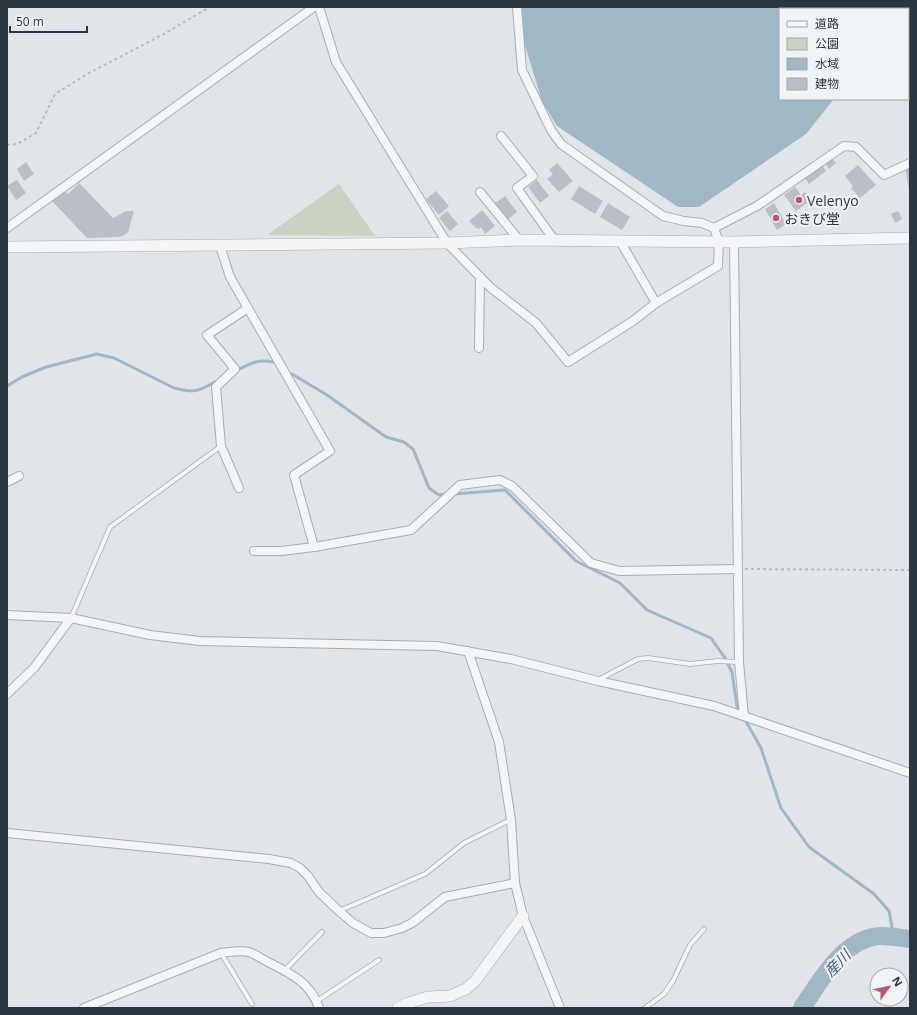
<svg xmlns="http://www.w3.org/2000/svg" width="917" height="1015" font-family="'Open Sans','Noto Sans JP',sans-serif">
<rect width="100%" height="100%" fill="#e1e5e9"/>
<polygon fill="#c9d2c3" points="339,184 375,236 267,235"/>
<polygon fill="#a0b7c5" points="522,7 856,7 857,9 780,9 780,99 834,99 806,134 699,207 678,207 557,126 542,101 524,42"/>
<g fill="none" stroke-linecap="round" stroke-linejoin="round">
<g stroke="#a0b7c5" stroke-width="3">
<path d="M238,370C250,363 260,359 273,362"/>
<polyline points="292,374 327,395 386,437 404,442 413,449 429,488 439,495 447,494"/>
<path d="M7,386L22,377L46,367L97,354L114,358L174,388C194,393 197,392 215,382"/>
<polyline points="454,494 505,490 576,561 620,583 647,610 711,638 725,658 732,672 737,707 741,713"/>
<polyline points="744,718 761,748 781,808 809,847 874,894 889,911 894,937"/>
</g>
<path stroke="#a0b7c5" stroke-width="18" d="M802,1008C820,981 845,936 882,936C891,936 901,938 910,939"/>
</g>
<g fill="#b9bfc5">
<polygon points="830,157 836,163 829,169 824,162"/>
<polygon points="26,162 34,174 24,181 17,169"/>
<polygon points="557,163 573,181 559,192 547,179 553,174 549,170"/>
<polygon points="821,164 826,171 809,184 804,177"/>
<polygon points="858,165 876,185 860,198 851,188 853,186 845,176"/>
<polygon points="910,167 910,190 909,190 905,168"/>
<polygon points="17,180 26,193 16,200 7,186"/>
<polygon points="537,180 549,196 540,203 528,187"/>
<polygon points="79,183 113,218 126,211 134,211 128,232 123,236 118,237 87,238 52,201 64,190 68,194"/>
<polygon points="579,186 603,201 595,214 571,199"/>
<polygon points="795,187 801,195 805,192 811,200 796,211 784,195"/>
<polygon points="436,191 449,206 439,215 426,199"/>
<polygon points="505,196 517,212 507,220 494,204"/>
<polygon points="608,203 630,217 622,230 600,217"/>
<polygon points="774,203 786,224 777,230 765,209"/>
<polygon points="482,210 495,226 485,234 481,227 480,229 476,228 469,221"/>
<polygon points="447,211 458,224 450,231 439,218"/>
<polygon points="898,211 902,219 895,223 891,214"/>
</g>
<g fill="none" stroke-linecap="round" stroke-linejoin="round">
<defs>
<g id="service">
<polyline points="71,618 110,527 221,446"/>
<polyline points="598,680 638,659 648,658 690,664 718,661 739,662"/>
<polyline points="339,911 425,874 464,843 510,820"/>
<polyline points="221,953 252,1004"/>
<polyline points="285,970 322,932"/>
<polyline points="317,1001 379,960"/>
<polyline points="645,1008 664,994 673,981 690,945 704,929"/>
</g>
<g id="minor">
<polyline points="319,7 336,62 447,243 490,287 536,323 568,362 633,321 656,303 620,241"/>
<polyline points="517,7 522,70 551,130 561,144 663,216 684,221 702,223 714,228"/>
<polyline points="896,7 897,9"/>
<polyline points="908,22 910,24"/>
<polyline points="501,136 533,176 517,188 555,241"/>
<polyline points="480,192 519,240"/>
<polyline points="7,228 314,7"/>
<polyline points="734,242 739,662 744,716"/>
<polyline points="220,246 230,277 330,451 294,475 314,547"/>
<polyline points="656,303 718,266 719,242 714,228 757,206 844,146 856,147 884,175 910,163"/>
<polyline points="479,348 480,277"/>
<polyline points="7,482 19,476"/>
<polyline points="239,488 221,446 216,387 235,369 207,335 248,308"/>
<polyline points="254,551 281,551 314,547 411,530 460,485 500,480 512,486 591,563 619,571 738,569"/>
<polyline points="7,615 71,618 150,635 200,641 437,646 511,659 598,681 714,706 910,773"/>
<polyline points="468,651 499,742 511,820 515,883 523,916 560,1008"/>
<polyline points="7,694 34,668 71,618"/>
<polyline points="7,833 269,859 291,863 300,868 308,876 319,892 339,911 353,923 371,933 384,933 402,928 412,923 445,897 515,883"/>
<path d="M84,1008L221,953C230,952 240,950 249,952C255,954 262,959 268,962C290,973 311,983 319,1008"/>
</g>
<g id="tertiary">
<polyline points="7,247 447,243 519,240 734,242 910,238"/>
<polyline points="398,1008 408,1003 428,997 450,996 466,989 475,981 523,916"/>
</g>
</defs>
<use href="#service" stroke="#a7adb3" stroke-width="5.5"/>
<use href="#minor" stroke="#a7adb3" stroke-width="10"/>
<use href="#tertiary" stroke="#a7adb3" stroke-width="12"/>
<g stroke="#b8bbc0" stroke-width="2" stroke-dasharray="3 3" stroke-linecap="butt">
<polyline points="7,145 17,144 36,133 55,94 89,73 162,35 210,7"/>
<polyline points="745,569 910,570"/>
</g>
<use href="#service" stroke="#f4f5f7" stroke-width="4"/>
<use href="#minor" stroke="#f4f5f7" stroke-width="8"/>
<use href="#tertiary" stroke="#f4f5f7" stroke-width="11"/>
</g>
<g fill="#c15372" stroke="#f1f4f6" stroke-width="1.5">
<circle cx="799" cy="200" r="4"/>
<circle cx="776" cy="218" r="4"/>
</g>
<g text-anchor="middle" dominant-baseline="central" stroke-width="4" stroke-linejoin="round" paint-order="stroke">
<g font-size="14" fill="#2b353f" stroke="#f1f4f6" text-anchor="start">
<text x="807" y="200">Velenyo</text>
<text x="784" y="218">おきび堂</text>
</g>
<g font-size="15" font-style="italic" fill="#39586f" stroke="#f1f4f6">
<text transform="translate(837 963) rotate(-46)">産川</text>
</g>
</g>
<rect width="917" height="1015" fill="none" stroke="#2b353f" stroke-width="16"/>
<rect x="779" y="8" width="130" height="92" fill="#f1f4f6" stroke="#a2a8ad"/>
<rect x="787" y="21" width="20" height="6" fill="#f4f5f7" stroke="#a2a8ad"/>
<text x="815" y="28" font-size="12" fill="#2b353f">道路</text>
<rect x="787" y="38" width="20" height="12" fill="#c9d2c3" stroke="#a2a8ad"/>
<text x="815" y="48" font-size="12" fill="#2b353f">公園</text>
<rect x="787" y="58" width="20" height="12" fill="#a0b7c5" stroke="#a2a8ad"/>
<text x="815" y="68" font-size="12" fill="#2b353f">水域</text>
<rect x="787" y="78" width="20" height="12" fill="#b9bfc5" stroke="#a2a8ad"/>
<text x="815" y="88" font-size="12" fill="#2b353f">建物</text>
<g transform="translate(889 987) rotate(57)"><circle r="19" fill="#f1f4f6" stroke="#a2a8ad"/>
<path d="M0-3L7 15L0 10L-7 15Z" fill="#c15372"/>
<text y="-6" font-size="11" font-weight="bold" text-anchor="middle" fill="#2b353f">N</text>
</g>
<path d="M10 26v6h77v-6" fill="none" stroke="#2b353f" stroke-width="2"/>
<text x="16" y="26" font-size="12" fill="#2b353f" stroke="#f1f4f6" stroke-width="3" paint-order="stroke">50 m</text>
</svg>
